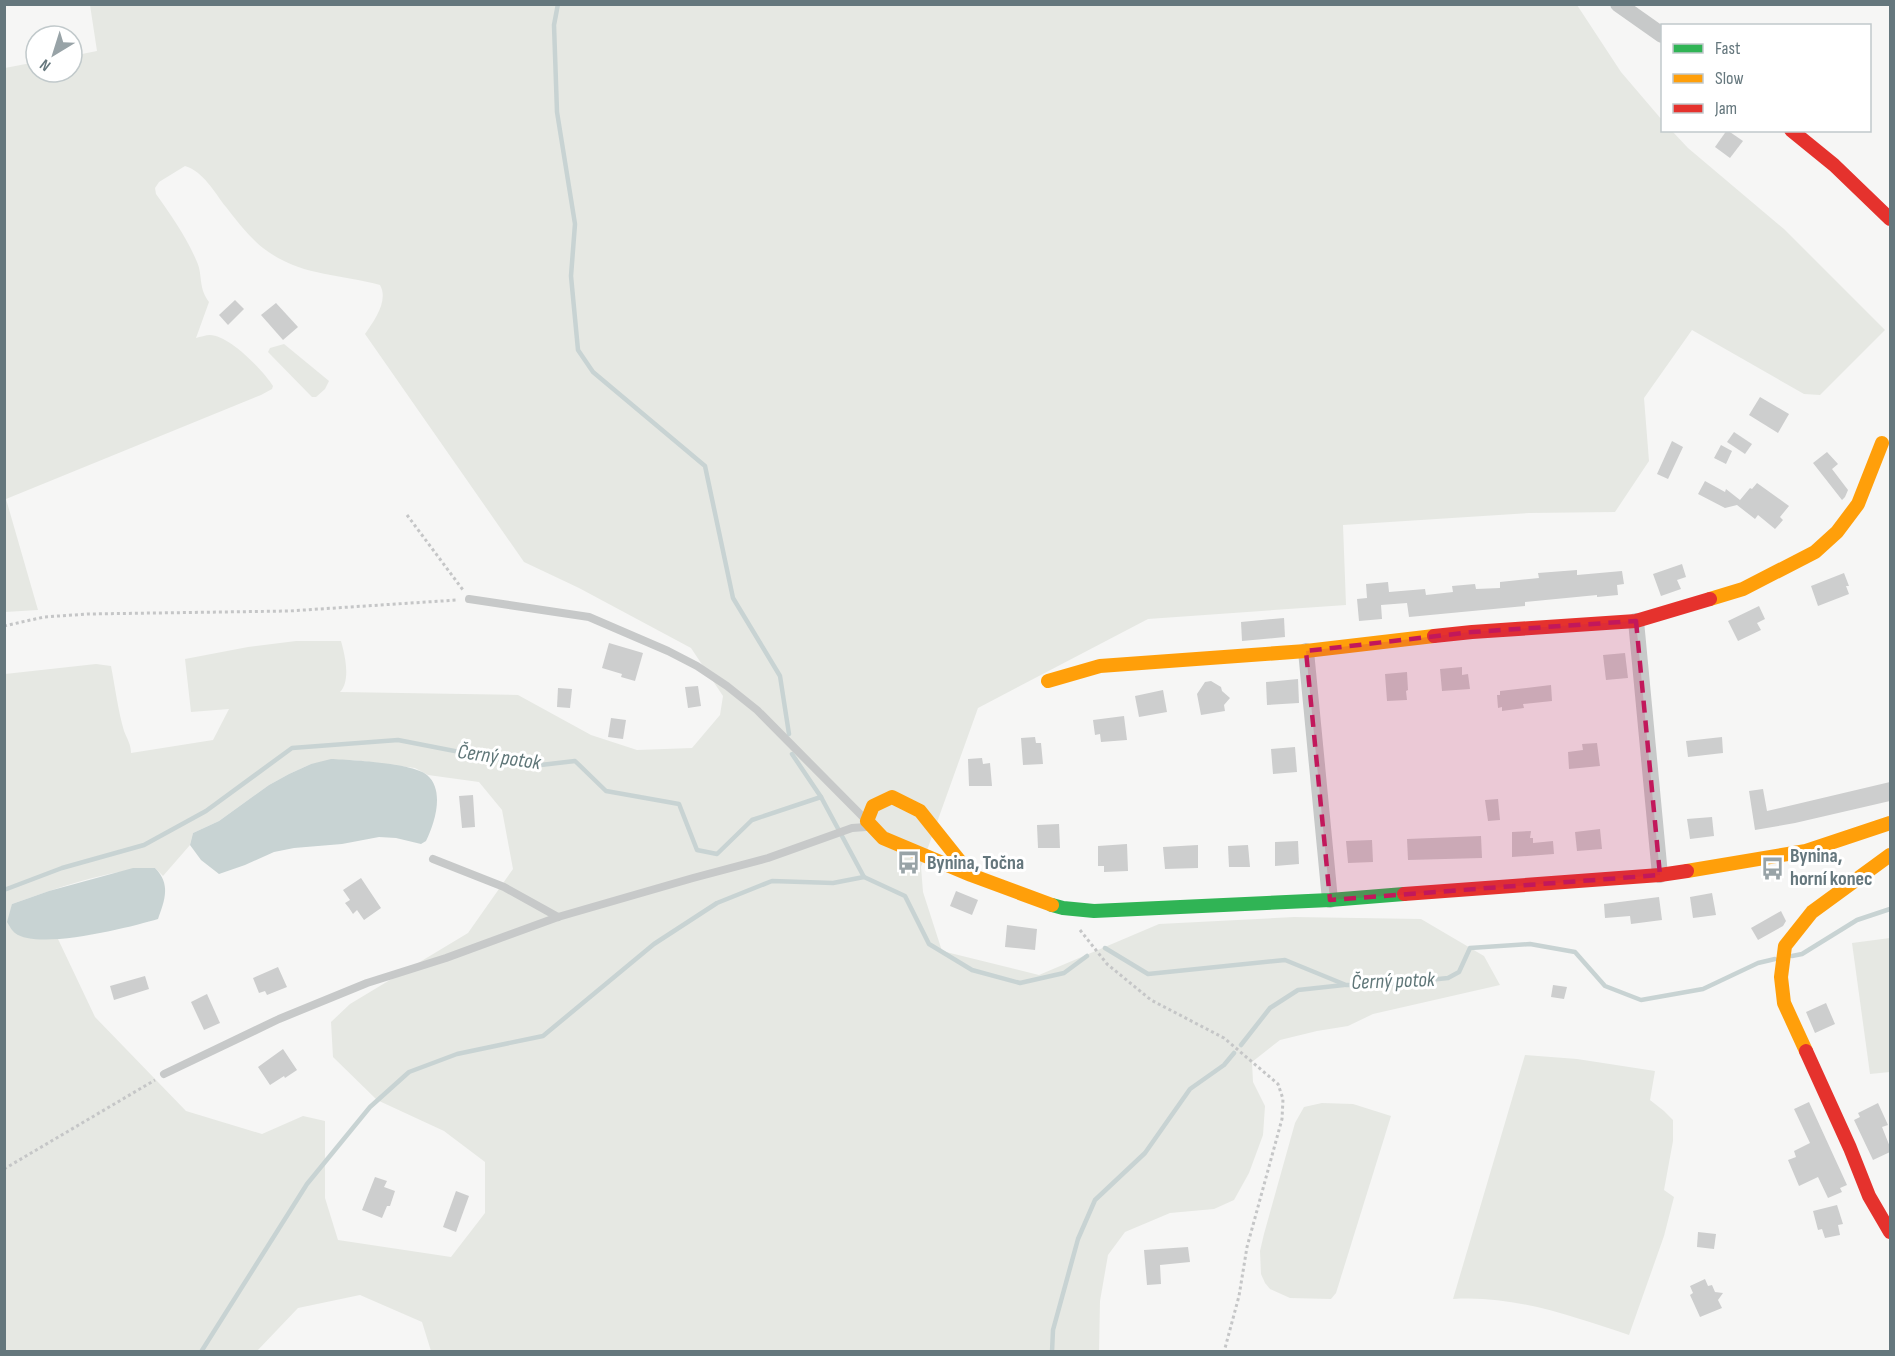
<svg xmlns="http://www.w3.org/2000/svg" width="1895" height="1356" font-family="'Sofia Sans Condensed',sans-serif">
<rect width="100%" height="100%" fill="#f6f6f5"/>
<g fill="#e6e8e3" fill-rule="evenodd">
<path d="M90,5H1577L1621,72L1662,120V130L1672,131L1688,148L1784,229L1885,330L1820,395L1804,394L1692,330L1644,398L1649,461L1615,512L1529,513L1343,525L1346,605L1148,619L978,708L921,867L923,892L942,951L1039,975L1159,924L1294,917L1421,919L1484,956L1500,985L1373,1014L1348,1026L1317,1031L1280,1040L1252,1062L1253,1082L1265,1106L1263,1135L1249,1173L1234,1200L1214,1209L1170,1213L1125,1232L1108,1255L1100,1301L1099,1351H431L422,1322L360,1295L298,1308L257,1351H5V674L96,664L111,666C115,687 118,710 124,731C127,739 131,744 131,753L213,740L229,709L191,712L185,659L248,647L296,641H341C345,655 351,681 340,692L518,695L591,735L637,750L692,748L720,715L723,696L691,648L579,588L524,562L365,334C374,321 389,301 380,285C337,273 301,277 263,248C249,237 237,221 226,207C214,192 204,172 185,166L159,182L155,188L156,194C171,215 187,238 197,262C203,276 198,287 209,302L196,338C200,337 206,335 210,335C229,335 264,371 273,386L272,389L261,395L6,499L38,610L5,612V68L36,62V72H72V56L97,51ZM354,760L415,768L428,775L479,782L502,810L513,869L468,933L350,1004L331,1022L333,1057L377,1100L444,1131L485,1162V1213L451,1257L338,1240L325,1198V1121L303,1116L262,1134L186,1111L95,1017L58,939H32L12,904C54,889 110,869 155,868L163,876L190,845L193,833L219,821L269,785L289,774L311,764Z"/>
<polygon points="284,344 329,381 325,389 316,397 312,397 268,352 270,348"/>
<polygon points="1890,938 1890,1072 1870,1074 1852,943"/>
<path d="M1525,1055L1577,1059L1655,1071L1650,1100L1664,1111L1673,1120V1141L1664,1190L1674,1197L1664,1236L1629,1335C1571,1316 1514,1295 1453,1299Z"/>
<polygon points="1322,1103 1353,1104 1391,1116 1336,1293 1331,1299 1290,1298 1270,1289 1265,1283 1261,1274 1260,1251 1264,1234 1295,1123 1304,1107"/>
</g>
<g fill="#c8d3d3">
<path d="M331,759C352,760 413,763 427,775C445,790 435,823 426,841L421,844L396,838L379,837L342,844L294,848L274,852L245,865L219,874L201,860L190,845L193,833L219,821L269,785L289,774L311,764Z"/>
<path d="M133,868H155C171,884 165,900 158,919C131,927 38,951 15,933C12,931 9,925 7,922L12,904L49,891Z"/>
</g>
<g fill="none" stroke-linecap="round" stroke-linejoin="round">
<g stroke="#c8d3d3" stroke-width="4.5">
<polyline points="558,4 554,25 557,112 575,224 571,276 578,350 593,372 705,466 733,598 780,676 789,734"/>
<polyline points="792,754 821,797"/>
<polyline points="4,890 62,868 144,845 206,811 292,748 398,740 532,766 575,761 606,791 679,804 697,850 717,854 752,820 821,797 864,877 905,896 929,944 972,970 1020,983 1064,973 1087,956"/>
<polyline points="1105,948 1148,974 1285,960 1346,985 1382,985 1448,978 1459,972 1470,948 1530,944 1575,952 1605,986 1641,1000 1703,989 1758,963 1775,959"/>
<polyline points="1792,956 1802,954 1857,920 1890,909"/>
<polyline points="1241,1045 1270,1008 1298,990 1344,985"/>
<polyline points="201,1352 307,1184 370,1107 409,1072 457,1054 543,1036 654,944 717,903 772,881 833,883 864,877"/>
<polyline points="1052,1352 1053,1330 1078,1239 1095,1200 1145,1153 1190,1089 1224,1065 1234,1053"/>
</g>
</g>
<g fill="#cdcece">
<polygon points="1727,130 1743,141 1730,158 1715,147"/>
<polygon points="235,300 244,309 228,325 219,315"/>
<polygon points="276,303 298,327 283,340 261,315"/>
<polygon points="1760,397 1789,414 1778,433 1749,415"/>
<polygon points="1734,432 1752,444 1745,454 1727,442"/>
<polygon points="1672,441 1683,447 1668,479 1657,474"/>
<polygon points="1721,445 1732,451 1726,464 1714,458"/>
<polygon points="1827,452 1838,464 1832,469 1848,490 1845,497 1842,500 1813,463"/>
<polygon points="1705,481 1725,492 1726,489 1740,500 1750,488 1752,489 1757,483 1789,506 1780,517 1783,520 1775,529 1758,515 1755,519 1737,505 1725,508 1698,494"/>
<polygon points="1682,564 1686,577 1677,580 1681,589 1661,596 1653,574"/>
<polygon points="1577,570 1577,575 1622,571 1624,584 1617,585 1618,595 1597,597 1597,595 1525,602 1525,606 1409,617 1407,603 1381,605 1382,619 1359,621 1357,599 1367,598 1366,584 1388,582 1389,592 1425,589 1426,595 1453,592 1452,586 1475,584 1476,589 1500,588 1500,582 1539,578 1538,573"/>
<polygon points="1844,573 1849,586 1846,586 1849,594 1818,606 1811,586"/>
<polygon points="1759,606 1765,619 1757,623 1761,630 1738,641 1728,621"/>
<polygon points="1284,618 1285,637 1242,641 1241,622"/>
<polygon points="609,643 643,653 635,681 621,677 622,674 602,668"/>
<polygon points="1625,653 1628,678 1606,680 1603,655"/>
<polygon points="1462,667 1462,675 1468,674 1470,689 1442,691 1440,669"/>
<polygon points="1407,672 1408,690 1406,691 1407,700 1387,701 1385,674"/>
<polygon points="1298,679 1299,703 1267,705 1266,682"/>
<polygon points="1211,681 1221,687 1222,691 1230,698 1224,705 1225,711 1201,715 1197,694 1205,682"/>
<polygon points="1551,685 1552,701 1523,704 1524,708 1502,711 1502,707 1498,708 1497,695 1500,695 1500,691"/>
<polygon points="698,686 701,706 688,708 685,687"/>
<polygon points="558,688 572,689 570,708 557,707"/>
<polygon points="1163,690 1167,712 1139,717 1135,696"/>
<polygon points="1124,716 1127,740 1101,742 1100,734 1095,735 1093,720"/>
<polygon points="611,718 626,720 623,739 608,737"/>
<polygon points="1035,737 1036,743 1041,743 1043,764 1023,765 1021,738"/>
<polygon points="1722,737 1723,753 1688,757 1686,741"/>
<polygon points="1597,743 1600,766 1569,769 1568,752 1583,750 1582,744"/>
<polygon points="1295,747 1297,772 1273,774 1271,749"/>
<polygon points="982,758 983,764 990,763 992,786 969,786 968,759"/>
<polygon points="1890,782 1890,801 1795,823 1755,830 1749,791 1763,789 1767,811"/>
<polygon points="473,795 475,827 462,828 459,796"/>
<polygon points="1498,799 1500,820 1488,821 1485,800"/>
<polygon points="1712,817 1714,836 1690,839 1687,819"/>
<polygon points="1059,824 1060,848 1038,848 1037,825"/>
<polygon points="1600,829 1602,849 1577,851 1575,832"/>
<polygon points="1531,831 1530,838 1533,838 1533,843 1553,841 1554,854 1512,857 1512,832"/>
<polygon points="1481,836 1482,858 1408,860 1407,839"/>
<polygon points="1372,840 1373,862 1348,863 1346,841"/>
<polygon points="1298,841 1299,864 1275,866 1275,842"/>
<polygon points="1127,844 1128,871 1104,872 1104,866 1098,866 1098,846"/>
<polygon points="1198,845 1198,868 1165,869 1163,847"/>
<polygon points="1248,845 1250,867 1229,867 1228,846"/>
<polygon points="361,878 381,908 364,920 357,910 353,914 349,908 345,903 350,900 343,890"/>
<polygon points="956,891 978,900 972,915 950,906"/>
<polygon points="1712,893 1716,915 1693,918 1690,897"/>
<polygon points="1659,897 1662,920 1631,924 1630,916 1605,918 1604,904"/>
<polygon points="1781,911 1786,921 1783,926 1758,940 1751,928"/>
<polygon points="1007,925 1037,929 1035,950 1005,947"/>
<polygon points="278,967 287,987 267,995 265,991 259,993 253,978"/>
<polygon points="145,976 149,989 114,1000 110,986"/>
<polygon points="1553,985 1567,987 1564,999 1551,997"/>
<polygon points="207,994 220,1023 204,1030 191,1002"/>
<polygon points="1826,1003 1835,1024 1815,1033 1806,1012"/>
<polygon points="283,1049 297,1070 285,1078 284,1076 270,1085 258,1067"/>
<polygon points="1809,1102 1847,1185 1840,1188 1842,1192 1828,1198 1818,1177 1799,1186 1788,1160 1796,1157 1794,1151 1810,1143 1794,1109"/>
<polygon points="1878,1103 1888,1125 1882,1127 1890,1147 1890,1152 1873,1160 1854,1120 1860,1117 1858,1113"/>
<polygon points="375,1177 387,1181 384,1187 395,1191 390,1206 387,1206 382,1218 362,1210"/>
<polygon points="456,1191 469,1196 456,1232 443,1227"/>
<polygon points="1837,1205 1843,1224 1838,1225 1840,1235 1825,1238 1822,1229 1818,1230 1813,1211"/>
<polygon points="1698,1232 1716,1234 1714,1249 1697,1247"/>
<polygon points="1188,1247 1190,1262 1160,1265 1161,1284 1147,1285 1144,1250"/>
<polygon points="1705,1279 1708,1286 1712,1285 1715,1292 1723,1293 1718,1300 1722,1308 1700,1317 1690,1295 1693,1293 1690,1286"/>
</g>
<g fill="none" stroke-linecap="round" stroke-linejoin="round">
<g stroke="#c5c6c7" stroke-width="3" stroke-dasharray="3 3" stroke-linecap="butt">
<polyline points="407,515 463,590"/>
<polyline points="4,626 44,617 88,614 289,611 457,600"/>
<polyline points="1080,930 1107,964 1151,1000 1224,1038 1278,1084 1283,1099 1282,1119 1247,1247 1239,1296 1224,1352"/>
<polyline points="4,1169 155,1080"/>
</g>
<g stroke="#c7c9c9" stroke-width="8">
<polyline points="469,599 589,617 668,651 697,666 727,686 757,710 865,819"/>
<polyline points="433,859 504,887 558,917"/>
<polyline points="164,1074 279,1019 367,983 446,958 558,917 693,878 768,858 852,828 866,827"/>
</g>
<g stroke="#c7c9c9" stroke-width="16">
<polyline points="1618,4 1662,35"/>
<polyline points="1636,621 1660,875"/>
<polyline points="1306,651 1330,900"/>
</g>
<polyline stroke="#30b455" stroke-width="14" points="1052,905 1063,908 1094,911 1330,900 1404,894"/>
<g stroke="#ff9f0a" stroke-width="14">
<polyline points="1710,599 1743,589 1815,552 1837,532 1858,504 1882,443"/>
<polyline points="1048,681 1100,666 1306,651 1434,636"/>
<polyline points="1687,871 1806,851 1890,823"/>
<polyline points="971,875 920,811 892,797 873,806 867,821 883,838 971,875 1052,905"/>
<polyline points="1806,1051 1784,1003 1781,977 1785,946 1812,912 1890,855"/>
</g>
<g stroke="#e5322d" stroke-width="14">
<polyline points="1791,130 1834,165 1890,219"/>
<polyline points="1434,636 1472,632 1636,621 1710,599"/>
<polyline points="1404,894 1660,875 1687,871"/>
<polyline points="1806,1051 1850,1148 1869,1196 1890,1232"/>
</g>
</g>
<path fill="#c2185b" fill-opacity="0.2" stroke="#c2185b" stroke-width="4.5" stroke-dasharray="12 8" stroke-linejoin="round" d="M1636,621L1660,875L1330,900L1306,651L1472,632Z"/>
<defs>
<symbol id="bus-bare" viewBox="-9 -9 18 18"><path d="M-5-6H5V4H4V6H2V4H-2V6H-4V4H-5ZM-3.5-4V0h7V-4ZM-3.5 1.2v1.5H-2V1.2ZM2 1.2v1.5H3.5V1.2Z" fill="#98a3a7" stroke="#fff" stroke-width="2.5" paint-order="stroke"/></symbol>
</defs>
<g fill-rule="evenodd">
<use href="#bus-bare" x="892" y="846" width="33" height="33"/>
<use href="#bus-bare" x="1756" y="852" width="33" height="33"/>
</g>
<g text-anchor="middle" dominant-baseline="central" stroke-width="6" stroke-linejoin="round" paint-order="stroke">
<g font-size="20" font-weight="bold" fill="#65777d" stroke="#fff" text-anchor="start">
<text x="1790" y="856">Bynina,<tspan x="1790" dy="23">horní konec</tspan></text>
<text x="927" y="863">Bynina, Točna</text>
</g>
<g font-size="21" font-style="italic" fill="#5f7678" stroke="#fff">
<text transform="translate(499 757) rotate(8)">Černý potok</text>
<text transform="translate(1393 981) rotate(-2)">Černý potok</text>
</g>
</g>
<rect width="1895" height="1356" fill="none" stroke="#65777d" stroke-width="12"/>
<rect x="1661" y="24" width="210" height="108" fill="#ffffff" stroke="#c1c9cb" stroke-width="1.5"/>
<rect x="1673" y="44" width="30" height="9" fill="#30b455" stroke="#c1c9cb" stroke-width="1.5"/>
<text x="1715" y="54" font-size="18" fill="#65777d">Fast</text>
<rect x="1673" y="74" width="30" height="9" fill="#ff9f0a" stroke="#c1c9cb" stroke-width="1.5"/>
<text x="1715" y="84" font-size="18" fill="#65777d">Slow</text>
<rect x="1673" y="104" width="30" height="9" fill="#e5322d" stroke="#c1c9cb" stroke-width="1.5"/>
<text x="1715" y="114" font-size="18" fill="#65777d">Jam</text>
<g transform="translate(54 54) rotate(218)"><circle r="28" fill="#ffffff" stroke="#c1c9cb" stroke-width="1.5"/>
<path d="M0-4.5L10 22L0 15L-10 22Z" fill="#98a3a7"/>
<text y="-9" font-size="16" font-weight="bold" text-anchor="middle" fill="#65777d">N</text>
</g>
</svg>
